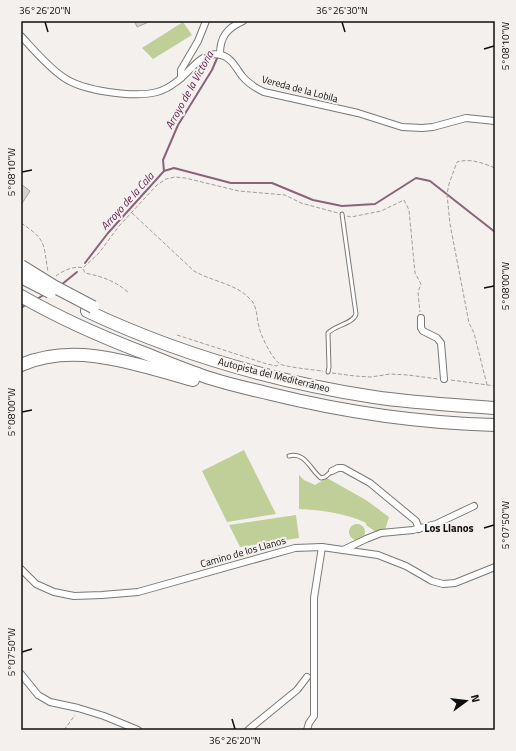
<svg xmlns="http://www.w3.org/2000/svg" width="516" height="751" font-family="'Titillium Web',sans-serif">
<rect width="100%" height="100%" fill="#f3f0ee"/>
<g fill="#c0cf98">
<polygon points="183,22 192,35 153,59 142,48"/>
<polygon points="244,450 276,514 227,522 202,471"/>
<path d="M299,475L304,480L315,485L327,478L366,500L389,517L385,530L376,532L366,525V523C346,513 321,510 299,509Z"/>
<polygon points="296,515 299,538 240,547 229,525"/>
<circle cx="357" cy="532" r="8"/>
</g>
<g fill="none" stroke-linecap="round" stroke-linejoin="round">
<g stroke="#89637a" stroke-width="2">
<polyline points="164,171 163,160 178,125 212,70 218,56"/>
<polyline points="85,263 108,233 164,171 174,168 231,183 272,183 313,200 342,206 375,204 416,178 430,181 495,232"/>
<polyline points="61,285 77,272"/>
<polyline points="37,299 45,294"/>
<polyline points="21,308 27,304"/>
</g>
</g>
<g fill="#d6d2d2" stroke="#a8a5a5">
<polygon points="138,21 151,21 137,27 135,22"/>
<polygon points="21,184 30,191 21,205"/>
</g>
<g fill="none" stroke-linecap="round" stroke-linejoin="round">
<defs>
<g id="service">
<path d="M328,372L329,367L328,333C335,325 353,324 356,314L342,214"/>
<path d="M289,456C305,451 311,471 321,478L325,477L332,471"/>
</g>
<g id="minor">
<path d="M21,36C34,50 47,66 63,77C82,91 134,98 157,92C164,90 171,86 176,82C190,73 201,50 221,55C231,57 236,68 242,76C248,83 255,88 264,92L358,113L402,127L422,128L433,127L466,118L495,121"/>
<path d="M220,54C220,37 227,28 243,21"/>
<polyline points="181,78 181,70 198,41 206,21"/>
<polyline points="421,318 421,328 423,331 437,338 441,343 444,379"/>
<polyline points="332,471 338,468 343,468 370,483 416,521 419,529"/>
<polyline points="343,550 366,539 381,533 413,530 436,524 474,506"/>
<polyline points="21,569 36,584 54,592 74,596 102,595 138,592 295,548 322,547 378,555 406,566 432,581 443,584 455,583 495,567"/>
<polyline points="21,674 38,695 50,702 78,708 104,716 138,730"/>
<polyline points="248,730 297,690 307,677"/>
<polyline points="307,730 309,723 314,716 314,598 322,547"/>
</g>
<g id="motorway">
<path d="M21,296C61,319 102,337 144,353C162,360 180,368 198,374C221,383 247,388 271,394C344,412 419,423 495,425"/>
<path d="M87,311C176,353 276,382 374,397C414,403 455,405 495,408"/>
<path d="M21,365C76,341 138,365 193,380"/>
</g>
</defs>
<use href="#service" stroke="#7b7876" stroke-width="5"/>
<use href="#minor" stroke="#7b7876" stroke-width="8"/>
<use href="#motorway" stroke="#7b7876" stroke-width="14"/>
<g stroke="#a09e9d" stroke-width="1" stroke-dasharray="4 2" stroke-linecap="butt">
<path d="M132,213L194,271C211,281 236,284 249,298C258,306 256,316 259,327C261,336 272,359 280,364C286,367 314,370 323,371"/>
<polyline points="347,216 351,217 381,211 404,200 409,210 415,273 421,284 418,292 420,312"/>
<path d="M21,223C47,240 43,243 48,272"/>
<path d="M83,269L85,273C104,277 115,281 129,293"/>
<path d="M56,276C62,271 75,265 83,268L99,253L119,226L157,185L166,179L175,177L185,178L239,191L285,195L301,203L338,213"/>
<polyline points="177,335 267,364 277,366 279,364"/>
<polyline points="332,373 355,376 371,377 390,374 408,375 438,379"/>
<polyline points="451,380 495,386"/>
<path d="M487,385L474,333L469,323L450,224L447,194L449,184L457,162C470,158 483,163 495,168"/>
<polyline points="64,730 75,715"/>
</g>
<use href="#service" stroke="#fff" stroke-width="3"/>
<use href="#minor" stroke="#fff" stroke-width="6"/>
<use href="#motorway" stroke="#fff" stroke-width="12"/>
<defs>
<g id="motorway-bridge">
<polyline points="21,266 55,287 93,307"/>
<polyline points="21,277 50,292"/>
</g>
</defs>
<use href="#motorway-bridge" stroke="#7b7876" stroke-width="14" stroke-linecap="butt"/>
<use href="#motorway-bridge" stroke="#fff" stroke-width="12"/>
</g>
<path fill="none" stroke="#100f0f" stroke-width="1.5" d="M45,22L48,32M342,22L345,32M484,49L494,46M22,172L32,170M484,288L494,286M22,412L32,410M484,528L494,525M22,652L32,649M232,719L235,729"/>
<g text-anchor="middle" dominant-baseline="central" stroke-width="4" stroke-linejoin="round" paint-order="stroke">
<g font-size="10" fill="#100f0f" stroke="#f3f0ee">
<text transform="translate(300 89) rotate(15)">Vereda de la Lobila</text>
<text transform="translate(274 375) rotate(14)">Autopista del Mediterráneo</text>
<text transform="translate(243 552) rotate(-16)">Camino de los Llanos</text>
</g>
<g font-size="11" font-style="italic" fill="#5e1e4b" stroke="#f3f0ee">
<text transform="translate(189 90) rotate(-61)">Arroyo de la Victoria</text>
<text transform="translate(127 201) rotate(-48)">Arroyo de la Cala</text>
</g>
<g font-size="11" font-weight="bold" fill="#100f0f" stroke="#f3f0ee">
<text x="449" y="528">Los Llanos</text>
</g>
</g>
<rect width="516" height="751" fill="none" stroke="#f3f0ee" stroke-width="44"/>
<g transform="translate(466 701) rotate(75)" stroke="#f3f0ee" stroke-width="3" paint-order="stroke">
<path d="M0-3L7 15L0 10L-7 15Z" fill="#100f0f"/>
<text y="-6" font-size="11" font-weight="bold" text-anchor="middle" fill="#100f0f">N</text>
</g>
<rect x="22" y="22" width="472" height="707" fill="none" stroke="#100f0f" stroke-width="1.5"/>
<g font-size="10" text-anchor="middle" fill="#100f0f">
<text x="45" y="14">36°26'20"N</text>
<text x="342" y="14">36°26'30"N</text>
<text transform="translate(505 46) rotate(-90)" y="4">5°08'10"W</text>
<text transform="translate(11 172) rotate(-90)" y="4">5°08'10"W</text>
<text transform="translate(505 286) rotate(-90)" y="4">5°08'00"W</text>
<text transform="translate(11 412) rotate(-90)" y="4">5°08'00"W</text>
<text transform="translate(505 525) rotate(-90)" y="4">5°07'50"W</text>
<text transform="translate(11 652) rotate(-90)" y="4">5°07'50"W</text>
<text x="235" y="744">36°26'20"N</text>
</g>
</svg>
